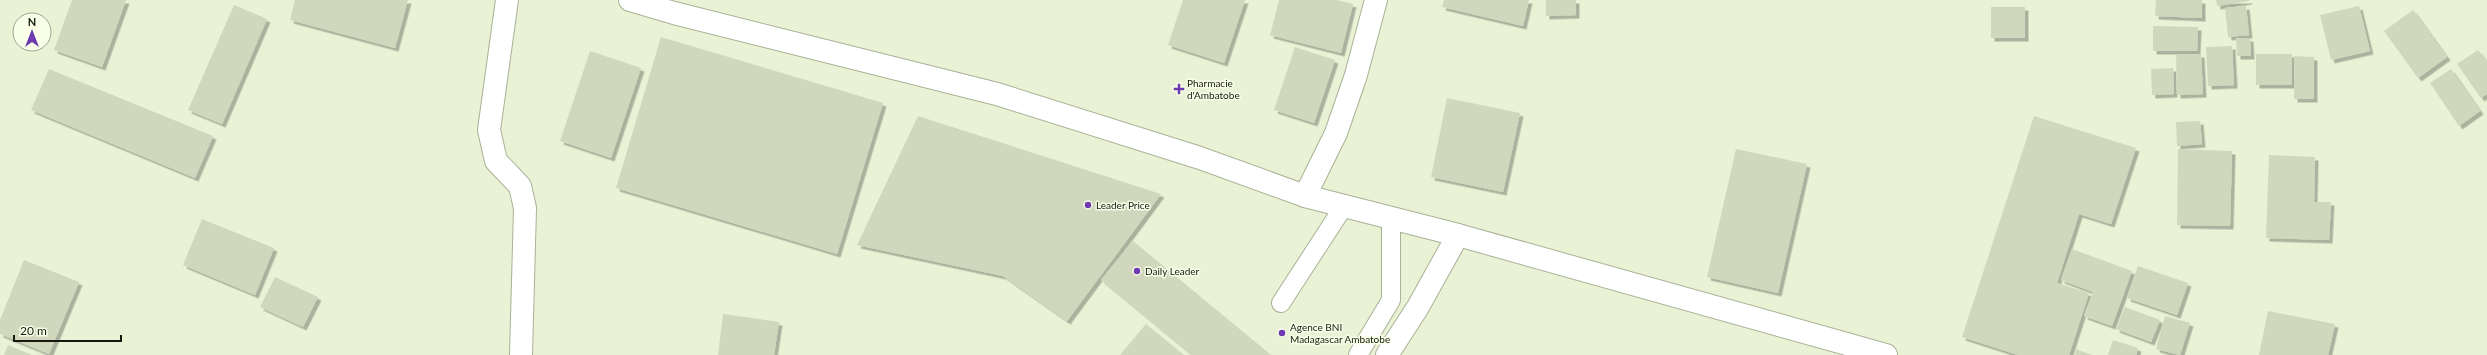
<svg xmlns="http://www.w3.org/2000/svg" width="2487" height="355" font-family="Lato,sans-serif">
<defs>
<filter id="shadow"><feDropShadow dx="3.5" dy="3.5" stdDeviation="0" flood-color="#0004"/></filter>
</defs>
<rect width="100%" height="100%" fill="#eaf2d6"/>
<g fill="#d0d7bc" filter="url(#shadow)">
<polygon points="72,0 126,0 102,67 54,50"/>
<polygon points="295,0 408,0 395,48 290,20"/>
<polygon points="1183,0 1245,0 1224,63 1168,45"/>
<polygon points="1279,0 1337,0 1353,4 1341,53 1270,35"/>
<polygon points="1444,0 1529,0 1523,26 1442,7"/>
<polygon points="1546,0 1576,0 1576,15 1546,16"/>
<polygon points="2156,0 2202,0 2202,18 2155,16"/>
<polygon points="2216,0 2249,0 2249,1 2217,6"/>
<polygon points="234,5 267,19 222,124 188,110"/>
<polygon points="2246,6 2249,35 2228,37 2225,8"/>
<polygon points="2359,6 2370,51 2331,60 2320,15"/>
<rect x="1991" y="7" width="34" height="31"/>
<polygon points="2413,10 2447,57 2418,78 2384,31"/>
<polygon points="2153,26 2198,27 2197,51 2153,51"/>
<polygon points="661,37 883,103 837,254 616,188"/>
<polygon points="2236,38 2250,38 2251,56 2237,56"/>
<polygon points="2232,46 2234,85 2208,86 2206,47"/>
<polygon points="1295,47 1335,60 1314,123 1274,110"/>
<polygon points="2478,50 2487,62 2487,94 2481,98 2457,64"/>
<polygon points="590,51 641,68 611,158 560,141"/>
<polygon points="2176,54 2201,54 2203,94 2177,95"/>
<rect x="2256" y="54" width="36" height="31"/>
<polygon points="2294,56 2314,57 2314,99 2294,99"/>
<polygon points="2173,68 2174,94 2152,95 2151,69"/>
<polygon points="49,69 213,136 195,178 31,110"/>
<polygon points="2451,69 2480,111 2459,126 2430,83"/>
<polygon points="1447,98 1520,113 1503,192 1431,177"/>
<polygon points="918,116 1161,194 1067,321 1003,276 857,245"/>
<polygon points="2034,116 2136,148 2111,224 2079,214 2057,283 2089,293 2069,355 2018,355 1962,337"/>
<polygon points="2200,121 2202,144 2177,146 2176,122"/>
<polygon points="1736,149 1807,164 1778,293 1707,277"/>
<polygon points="2178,149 2232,151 2230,226 2177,225"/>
<polygon points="2269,155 2315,157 2314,202 2331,202 2329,240 2266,238"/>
<polygon points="202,219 274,248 255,295 183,265"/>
<polygon points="1133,241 1271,355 1192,355 1101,280"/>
<polygon points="2072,249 2132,271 2112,326 2084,316 2093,292 2061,280"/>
<polygon points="24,260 79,282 49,354 0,334 0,320"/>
<polygon points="2138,266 2188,283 2177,315 2127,298"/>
<polygon points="275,277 318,297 303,327 260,307"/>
<polygon points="2125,307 2160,320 2151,342 2116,329"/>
<polygon points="2268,311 2335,324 2328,355 2259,355"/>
<polygon points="723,314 779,322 774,355 718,355"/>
<polygon points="2165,316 2190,323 2180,355 2156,349"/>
<polygon points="1146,324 1184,355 1120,355"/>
<polygon points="2113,340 2138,348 2136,355 2108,355"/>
<polygon points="8,345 32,355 4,355"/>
<polygon points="2076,349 2092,355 2075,355"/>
</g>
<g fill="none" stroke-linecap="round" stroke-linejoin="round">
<defs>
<g id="service">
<polyline points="1281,303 1344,206"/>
<polyline points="1358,355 1391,300 1391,218"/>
</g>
<g id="minor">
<polyline points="507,0 489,130 496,161 520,186 525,208 521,355"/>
<polyline points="1305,196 1458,235 1886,355"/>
<polyline points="1387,355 1418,307 1458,235"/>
</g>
<polyline id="tertiary" points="630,0 674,13 997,94 1200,158 1305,196 1336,133 1356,75 1376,0"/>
</defs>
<use href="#service" stroke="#aab196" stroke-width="20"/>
<use href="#minor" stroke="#aab196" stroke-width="24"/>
<use href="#tertiary" stroke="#aab196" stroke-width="24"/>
<use href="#service" stroke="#fff" stroke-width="18"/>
<use href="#minor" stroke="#fff" stroke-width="22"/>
<use href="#tertiary" stroke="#fff" stroke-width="22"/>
</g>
<g fill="#6e3ab1" stroke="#f8fee8" stroke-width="1.5">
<path d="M1177 83h4v4h4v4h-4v4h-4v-4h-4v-4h4z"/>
<circle cx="1088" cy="205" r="4"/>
<circle cx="1137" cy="271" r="4"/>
<circle cx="1282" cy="333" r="4"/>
</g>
<g text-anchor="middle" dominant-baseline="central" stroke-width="3" stroke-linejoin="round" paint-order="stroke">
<g font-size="10" fill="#17190f" stroke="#f8fee8" text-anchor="start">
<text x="1187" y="83">Pharmacie<tspan x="1187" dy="12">d'Ambatobe</tspan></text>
<text x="1096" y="205">Leader Price</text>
<text x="1145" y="271">Daily Leader</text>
<text x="1290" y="327">Agence BNI<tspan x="1290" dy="12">Madagascar Ambatobe</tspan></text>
</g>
</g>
<g transform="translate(32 32)"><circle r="19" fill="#f8fee8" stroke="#9ea291"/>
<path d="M0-3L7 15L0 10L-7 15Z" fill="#6e3ab1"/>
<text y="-6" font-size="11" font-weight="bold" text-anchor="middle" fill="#17190f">N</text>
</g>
<path d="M14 335v6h107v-6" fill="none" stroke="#17190f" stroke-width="2"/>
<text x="20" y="335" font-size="12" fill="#17190f" stroke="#f8fee8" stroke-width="3" paint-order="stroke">20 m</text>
</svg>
